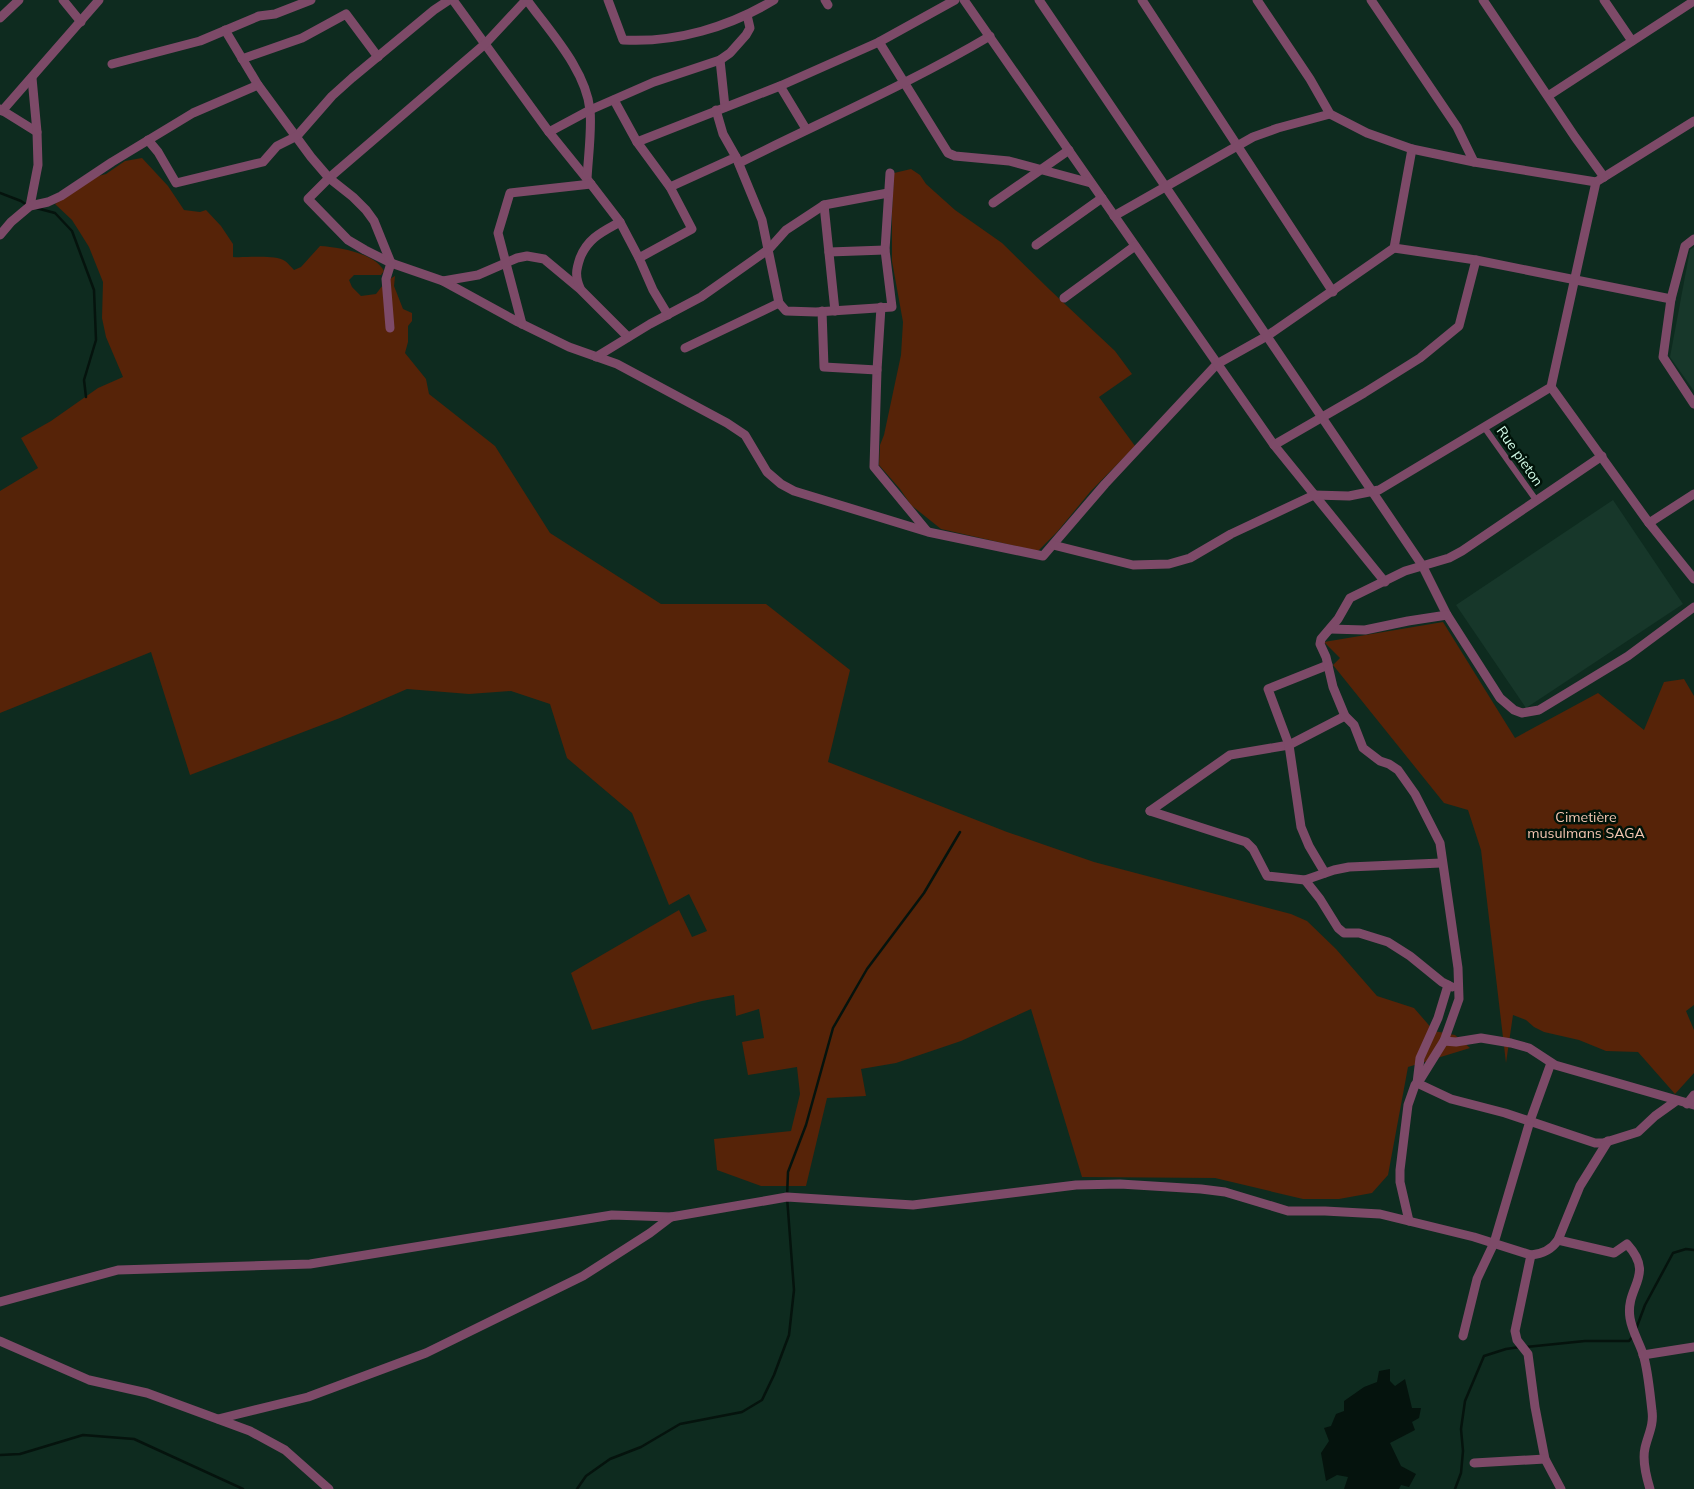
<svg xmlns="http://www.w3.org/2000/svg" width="1694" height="1489" font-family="Mulish,sans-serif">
<rect width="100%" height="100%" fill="#0e2b1f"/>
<g fill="#17372a">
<polygon points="1694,247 1694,391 1670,357 1690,250"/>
<polygon points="1613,500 1683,604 1526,708 1456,605"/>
</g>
<g fill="#562308">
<path d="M142,158L168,186L184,210L200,212L206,210L221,226L233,244V257C247,258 274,254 285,261C288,263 291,267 294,270L301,267L320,246C338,247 375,253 384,271L381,275H354L349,280L352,287L361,296L376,294L386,281L395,276L394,286L403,309L412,313V321L408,326V342L405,353L426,379L429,394L495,446L550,533L661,604H766L850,670L828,762L1007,832L1094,862L1291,914L1307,921L1336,949L1377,996L1414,1008L1434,1031L1455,1035L1470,1048L1408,1067L1388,1175L1372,1193L1339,1199H1303L1215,1178L1082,1177L1031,1009L961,1041L896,1063L861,1069L866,1096L827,1098L806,1186H761L717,1170L714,1139L791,1131L800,1094L797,1067L748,1075L742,1042L764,1038L759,1009L736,1016L734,995L702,1001L592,1030L571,973L679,910L692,937L707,931L689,894L669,905L632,813L567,758L550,704L511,691L469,694L407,689L340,718L190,775L151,652L0,713V491L38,468L21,438L51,421L98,388L123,377L106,337L102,318L103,282L89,247L79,231L72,220L55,204L91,178L106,174L125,161Z"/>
<polygon points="911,169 920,175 926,184 955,210 1002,243 1050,290 1115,351 1132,374 1099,397 1135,446 1090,492 1057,532 1038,551 941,529 911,505 900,489 879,465 880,445 884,435 901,355 903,322 892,261 892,213 894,173"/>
<polygon points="1443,622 1515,738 1598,693 1644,730 1664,682 1684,679 1694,696 1694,1005 1686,1011 1694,1030 1694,1073 1675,1094 1638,1052 1606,1051 1579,1040 1544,1032 1534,1027 1526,1020 1513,1015 1506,1063 1481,850 1468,810 1444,803 1333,665 1340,658 1324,642"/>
</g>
<polygon fill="#05130d" points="1390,1369 1390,1381 1395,1386 1405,1379 1412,1408 1421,1408 1419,1418 1412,1422 1415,1430 1390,1443 1401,1466 1416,1474 1409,1487 1401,1485 1399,1489 1344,1489 1348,1477 1337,1475 1326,1481 1321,1453 1329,1441 1324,1428 1331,1426 1336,1414 1344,1411 1344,1401 1364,1387 1377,1382 1379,1371"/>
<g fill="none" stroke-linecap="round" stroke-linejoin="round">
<g stroke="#05130d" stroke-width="2.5">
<polyline points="0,193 21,201 28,206"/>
<polyline points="36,208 55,213 72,231 94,290 96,340 84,380 86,397"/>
<polyline points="1636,1329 1645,1305 1673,1253 1686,1249 1694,1250"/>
<polyline points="1526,1347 1585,1341 1629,1341 1633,1336"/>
<polyline points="0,1455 20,1454 83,1435 134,1439 243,1489"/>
<polyline points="577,1489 586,1476 610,1459 641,1447 680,1424 742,1412 762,1400 774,1375 789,1335 794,1290 787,1197 788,1172 806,1125 833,1028 867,969 924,893 960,832"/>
<polyline points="1455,1489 1461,1473 1463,1451 1461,1429 1465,1401 1484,1356 1506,1349 1520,1347"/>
</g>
<polyline stroke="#7d4a68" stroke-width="6" points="1484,427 1536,500"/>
<g stroke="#7d4a68" stroke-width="9">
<polyline points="63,0 81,22"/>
<polyline points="453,0 549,132 587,179"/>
<polyline points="526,0 485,44 329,178 308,199 348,240 365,250 391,263 443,281 518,322 569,347 617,364 727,423 745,435 767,472 781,484 794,491 928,532 1043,556 1105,484 1217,364 1267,336 1394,248 1412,149"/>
<path d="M527,0C550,32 586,70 590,110C592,129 588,159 587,179L620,222L639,258"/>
<path d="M608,0L623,40C676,43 729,27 774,0"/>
<polyline points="825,0 828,5"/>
<polyline points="964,0 1274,445 1385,582"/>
<polyline points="1039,0 1422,565 1447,615 1500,698 1514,710 1522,713 1539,710 1628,656 1694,607"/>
<polyline points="1142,0 1333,292"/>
<polyline points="1257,0 1310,79 1330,114 1367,133 1412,149 1474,162 1596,182 1694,121"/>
<polyline points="1371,0 1457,127 1474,162"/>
<polyline points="1483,0 1575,137 1604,177"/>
<polyline points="1604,0 1632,41"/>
<polyline points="0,18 19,0"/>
<polyline points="225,30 258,85 311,157 329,178 353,197 366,210 374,221 391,263 386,279 390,328"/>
<polyline points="879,42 948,153 955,156 1009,161 1091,183"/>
<polyline points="242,59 302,38 346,14 378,57"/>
<polyline points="720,60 725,107"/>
<polyline points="112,64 200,41 259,16 275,14 311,0"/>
<polyline points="780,86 806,129"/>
<polyline points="1548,96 1694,1"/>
<polyline points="614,100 637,142 670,187 692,229 639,258 653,290 668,315"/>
<polyline points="0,109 37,132"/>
<polyline points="2,111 99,0"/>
<polyline points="549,132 590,110 654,82 720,60 730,53 746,35 750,28 747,15"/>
<polyline points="148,140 158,152 176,183 263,162 277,146 297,136 332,96 352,78 434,10 449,0"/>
<polyline points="637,142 780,86 879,42 955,0"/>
<polyline points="736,157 762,220 779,303 786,311 816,312 892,307 885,250 890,173"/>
<path d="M739,163C823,121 909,84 990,36"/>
<polyline points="670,187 736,157 723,134 716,110"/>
<polyline points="993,203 1069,150"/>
<polyline points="30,206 38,165 37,132 32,78"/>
<polyline points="1114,216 1253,137 1278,128 1330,114"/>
<polyline points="0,235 11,222 30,206 48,202 61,196 112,162 193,113 258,85"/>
<polyline points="1694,239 1685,246 1671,299 1663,357 1694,404"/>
<polyline points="1036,245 1102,198"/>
<polyline points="1394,248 1476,260 1671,299"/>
<polyline points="829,252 885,250"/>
<polyline points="443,281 478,275 517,258 527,256 544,259 580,289 628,337"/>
<path d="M580,288C575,276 576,270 580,258C588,238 602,232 620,222"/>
<polyline points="1064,298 1135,246"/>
<polyline points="881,307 877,370 874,467 927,531"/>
<polyline points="822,311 824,367 877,370"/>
<polyline points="835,311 824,205 888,193"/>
<polyline points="522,324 498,233 510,193 591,184"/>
<polyline points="685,348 779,303"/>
<polyline points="596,357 650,324 701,297 769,249 786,230 824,205"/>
<polyline points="1551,387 1649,523 1694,579"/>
<polyline points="1274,445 1364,393 1420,358 1459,326 1476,260"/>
<polyline points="1649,523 1694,494"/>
<polyline points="1053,545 1133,565 1169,564 1190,558 1231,534 1314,495 1349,496 1379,490 1551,387 1596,182"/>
<polyline points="1330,629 1365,630 1408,621 1447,615"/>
<polyline points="1150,811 1246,842 1253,849 1267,876 1305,880 1334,870 1349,867 1441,863"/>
<polyline points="1150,811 1230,755 1289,745 1345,716"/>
<polyline points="1325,873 1309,846 1301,827 1289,745 1268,689 1328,665"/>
<polyline points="1305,880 1320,899 1338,928 1344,933 1359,933 1388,942 1410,956 1442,982 1452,987"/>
<polyline points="1448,985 1438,1018 1420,1058 1417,1083 1451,1099 1505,1113 1595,1143 1603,1143 1638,1132 1655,1116 1676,1101"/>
<polyline points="1444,1041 1456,1042 1481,1038 1511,1043 1529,1048 1555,1065 1694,1105"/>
<polyline points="1687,1104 1694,1095"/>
<polyline points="1409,1221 1400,1182 1400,1170 1408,1105 1415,1085 1421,1078 1444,1041 1459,999 1458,968 1440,843 1415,794 1398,770 1389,764 1380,761 1363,748 1354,725 1345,716 1333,687 1326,657 1320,644 1321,639 1338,619 1350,598 1405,571 1449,558 1462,551 1602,456"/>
<path d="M1558,1240L1614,1253L1627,1244C1656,1276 1625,1286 1630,1318C1632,1331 1639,1342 1643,1354C1648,1370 1650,1394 1652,1411C1654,1425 1648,1435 1645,1448C1642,1461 1646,1476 1650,1489"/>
<polyline points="1531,1255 1515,1331 1517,1340 1528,1354 1535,1407 1545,1459 1561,1489"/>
<path d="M0,1302L118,1270L310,1264L612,1215L671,1217L787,1197L913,1205L1076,1185L1120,1184L1201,1189L1225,1192L1288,1211H1325L1380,1214L1474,1237L1531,1255C1543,1254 1552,1249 1558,1240L1580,1186L1608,1141"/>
<polyline points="1463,1336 1477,1279 1494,1243 1530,1121 1551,1063"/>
<polyline points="0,1341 89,1380 147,1393 250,1431 285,1450 329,1489"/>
<polyline points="1643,1355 1694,1347"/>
<polyline points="218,1419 308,1397 426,1353 583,1276 650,1233 671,1217"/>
<polyline points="1474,1463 1545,1459"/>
</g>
</g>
<g text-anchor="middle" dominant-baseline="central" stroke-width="5" stroke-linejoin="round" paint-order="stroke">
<g font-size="14" fill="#d2fce8" stroke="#001309">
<text transform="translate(1520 456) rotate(55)">Rue pieton</text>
</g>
<g font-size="14" fill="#f5c7b3" stroke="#001309">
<text x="1586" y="817">Cimetière<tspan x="1586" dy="16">musulmans SAGA</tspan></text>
</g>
</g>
</svg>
